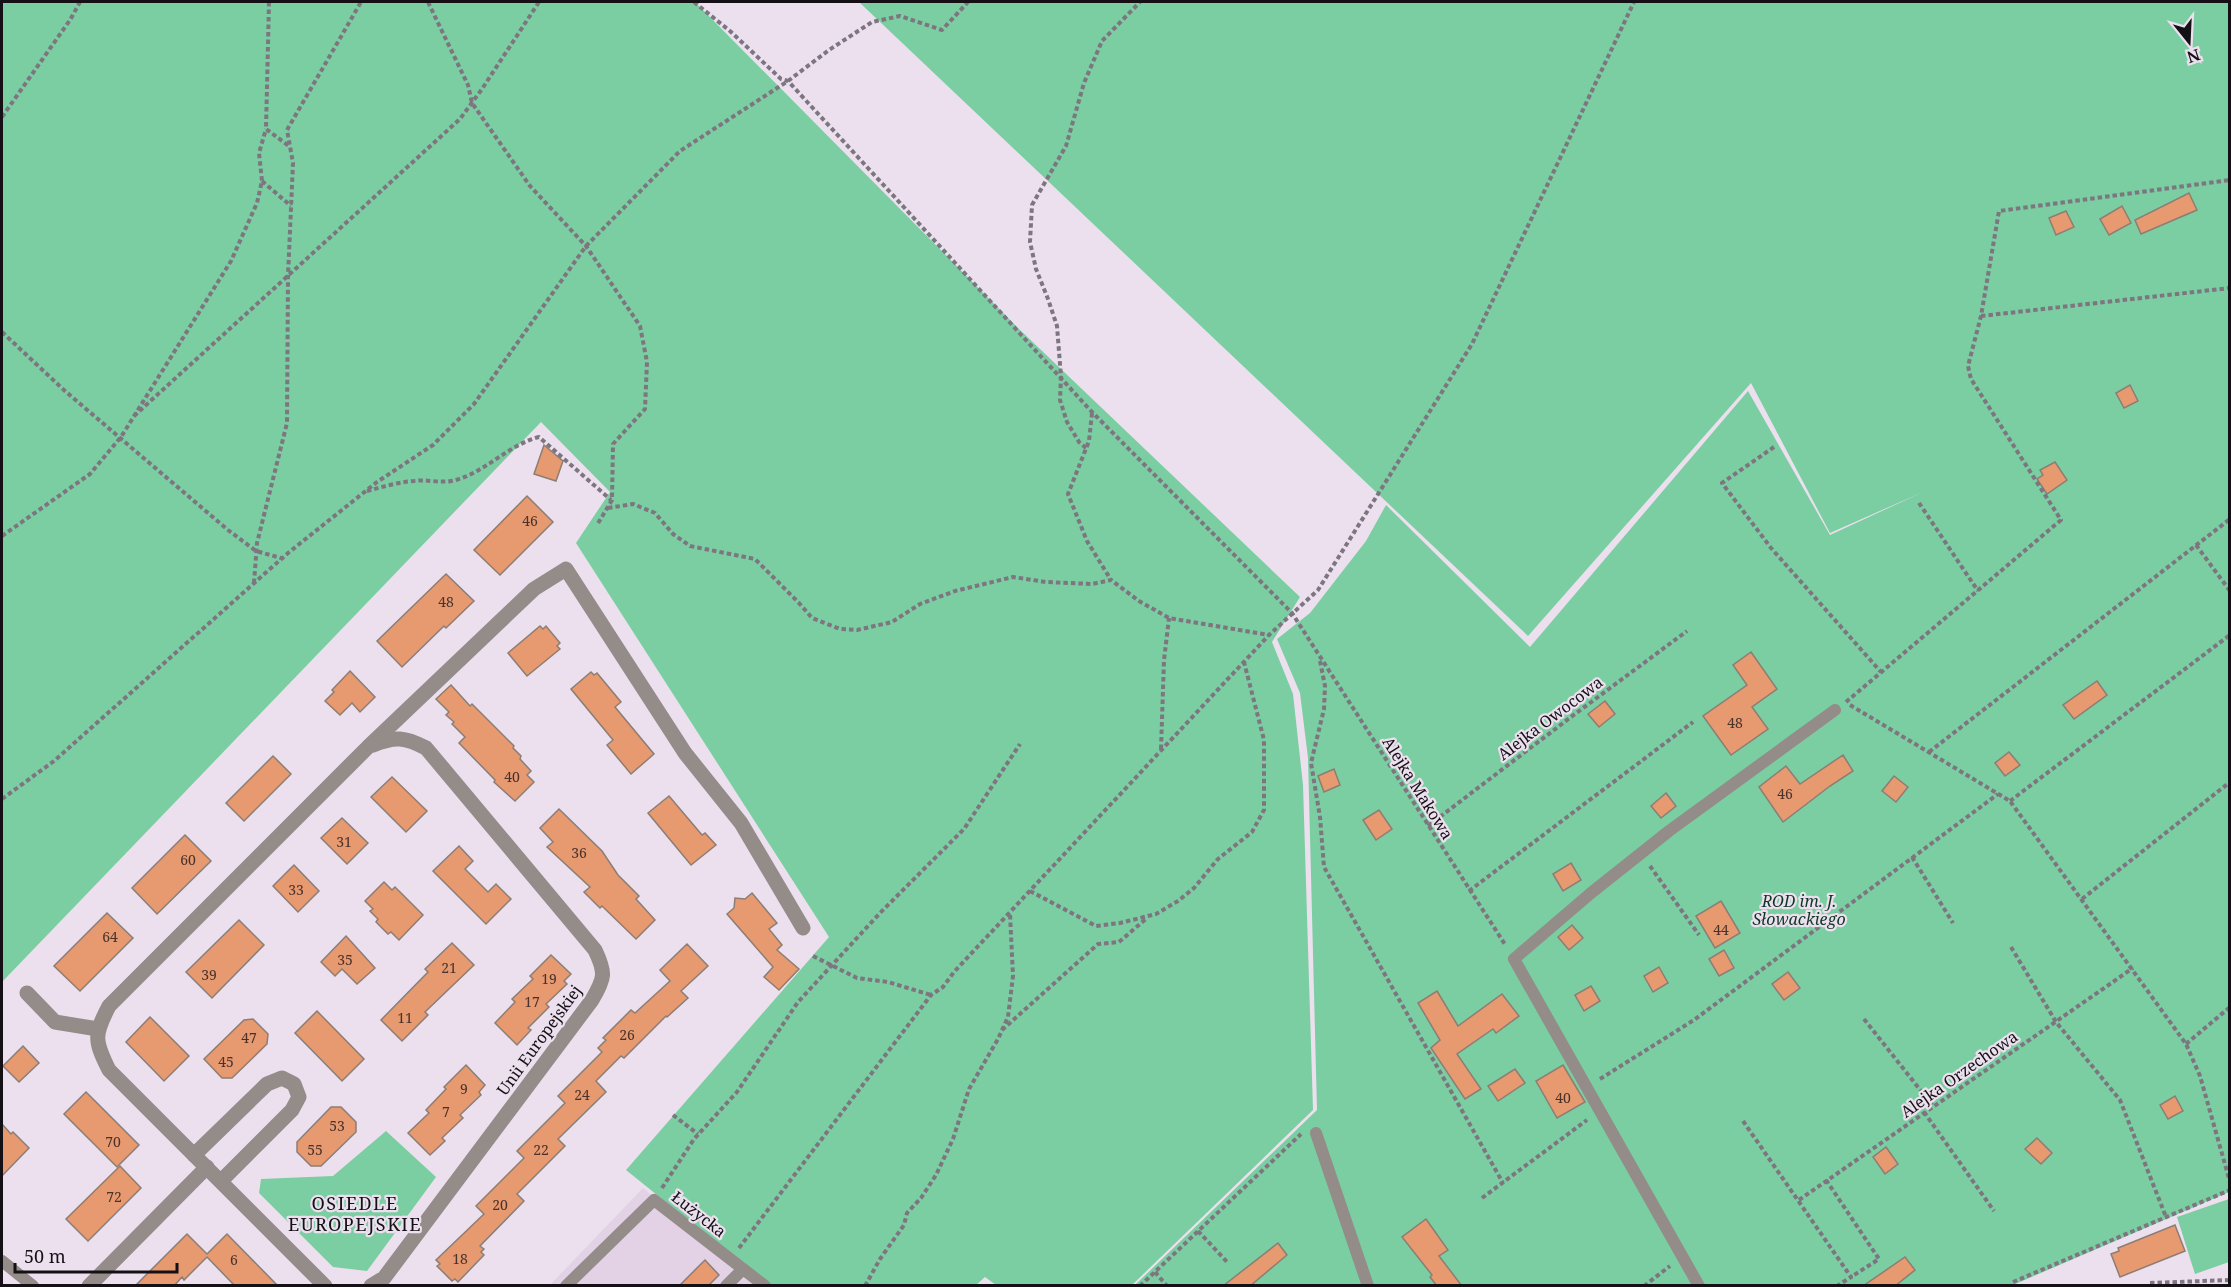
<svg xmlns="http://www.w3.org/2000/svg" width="2231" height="1287" font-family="'Noto Serif',serif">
<rect width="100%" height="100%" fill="#ece0ee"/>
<polygon fill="#e3d2e6" points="643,1188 762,1285 549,1286"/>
<g fill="#7bcea2">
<polygon points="2,2 695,2 1019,329 1300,597 1272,642 1293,694 1303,785 1313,1110 1132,1285 996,1285 985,1277 975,1286 769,1285 626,1170 829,937 576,543 610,492 541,422 2,982"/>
<polygon points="859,2 2229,2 2229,1192 2013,1285 1135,1285 1317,1110 1308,758 1300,693 1277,639 1310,613 1366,541 1386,505 1530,647 1748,391 1830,535 1923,492 1830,533 1751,383 1528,636"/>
<polygon points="386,1131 436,1177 367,1271 333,1267 259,1193 261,1179 333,1176"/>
<polygon points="2229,1199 2229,1262 2195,1274 2177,1217"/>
</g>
<g fill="#e7996f" stroke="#8c7d75" stroke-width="1.5">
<polygon points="2189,193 2197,210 2141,234 2135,220"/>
<polygon points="2122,206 2131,223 2109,235 2100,219"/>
<polygon points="2066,211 2074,227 2056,235 2049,218"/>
<polygon points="2130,385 2138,401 2124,408 2116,393"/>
<polygon points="544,445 563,461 556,481 534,474"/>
<polygon points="2055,462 2067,480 2047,494 2037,479 2043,475 2040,470"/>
<polygon points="527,496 553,522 500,575 474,550"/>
<polygon points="446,574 474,601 446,628 444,626 402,667 377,641"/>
<polygon points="540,626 543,629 546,626 560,643 557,646 560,649 527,676 508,653"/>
<polygon points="1751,652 1777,689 1752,707 1768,729 1731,755 1703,716 1747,685 1733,665"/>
<polygon points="350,671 375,697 360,712 352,703 340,715 325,701 334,692 332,690"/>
<polygon points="591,672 594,675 597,673 621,702 615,707 654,754 631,774 607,745 613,740 571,689"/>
<polygon points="2097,681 2107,695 2074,719 2063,705"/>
<polygon points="451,685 470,706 472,704 514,746 513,748 521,756 520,759 531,771 527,775 534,782 515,801 494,782 495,780 459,743 465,737 452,724 454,722 446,715 449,712 436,699"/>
<polygon points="1605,701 1615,714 1599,727 1588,714"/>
<polygon points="2009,752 2020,765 2005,776 1995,763"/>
<polygon points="1843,755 1853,771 1830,786 1783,822 1759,787 1786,766 1800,784"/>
<polygon points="273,756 291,774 244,821 226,803"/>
<polygon points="1334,769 1340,785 1324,792 1318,776"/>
<polygon points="1894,776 1908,787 1896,802 1882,791"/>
<polygon points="392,777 427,811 406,832 371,797"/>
<polygon points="1666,793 1676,806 1661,818 1651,806"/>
<polygon points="669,796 702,835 705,833 716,845 691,865 648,813"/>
<polygon points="559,809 602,851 618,875 639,896 636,899 655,920 636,939 602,906 600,908 584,892 590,887 547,847 553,842 540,828"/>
<polygon points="1379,810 1392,829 1376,840 1363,820"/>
<polygon points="342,818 368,843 347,864 321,838"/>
<polygon points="185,835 211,861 157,914 132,888"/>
<polygon points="459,846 473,861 465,869 488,892 496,884 511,899 486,924 433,871"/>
<polygon points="1571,863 1581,880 1563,891 1553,874"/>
<polygon points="294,865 319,891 298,912 273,886"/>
<polygon points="384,882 392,890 395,887 423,915 399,940 391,932 388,934 376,922 378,919 370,911 373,909 365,901"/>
<polygon points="752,893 777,923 769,929 782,945 777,950 799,969 779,990 764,977 773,967 727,914 734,908 735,898 745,899"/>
<polygon points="1721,901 1740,933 1715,948 1696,916"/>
<polygon points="107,913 133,938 80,991 54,966"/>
<polygon points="239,920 264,945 212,998 186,972"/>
<polygon points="1572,925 1583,938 1569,950 1558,937"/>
<polygon points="346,936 375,968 357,984 342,969 335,976 321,962"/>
<polygon points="452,943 474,965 425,1012 428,1015 402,1041 381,1020 428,972 425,969"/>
<polygon points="687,944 708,966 681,991 688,998 667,1017 666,1016 624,1058 621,1056 596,1081 606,1092 558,1139 565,1146 517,1194 524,1201 480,1246 484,1249 481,1252 484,1255 458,1282 455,1279 452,1281 437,1266 440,1264 436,1260 484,1214 476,1206 524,1158 517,1151 565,1103 558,1096 602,1052 598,1048 606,1040 603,1038 631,1010 635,1013 670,981 660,970"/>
<polygon points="1724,950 1734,968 1719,976 1709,959"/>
<polygon points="551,955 571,974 564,981 567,984 546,1004 549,1007 528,1028 531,1030 517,1045 495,1023 515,1002 512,999 533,979 530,976"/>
<polygon points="1659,967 1668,983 1653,992 1644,976"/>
<polygon points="1788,972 1800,988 1784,1000 1772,984"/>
<polygon points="1591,986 1600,1001 1584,1011 1575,995"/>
<polygon points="1437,991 1458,1026 1502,994 1519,1016 1496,1033 1493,1029 1457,1054 1481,1089 1465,1099 1431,1048 1440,1040 1418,1003"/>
<polygon points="317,1011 364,1059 342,1081 295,1033"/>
<polygon points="150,1017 189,1056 164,1081 126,1042"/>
<polygon points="253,1019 268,1034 267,1044 232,1078 222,1078 204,1059 244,1020"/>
<polygon points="23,1046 39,1063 19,1082 3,1066"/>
<polygon points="466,1065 485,1085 479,1092 481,1095 460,1115 463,1118 442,1138 445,1141 430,1155 408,1133 429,1113 426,1110 446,1089 444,1087"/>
<polygon points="1563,1065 1585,1102 1557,1118 1536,1081"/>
<polygon points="1515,1069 1525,1083 1498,1101 1488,1086"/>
<polygon points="86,1092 139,1145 117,1167 64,1114"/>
<polygon points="2175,1096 2183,1111 2168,1119 2160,1105"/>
<polygon points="331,1107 341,1107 356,1122 356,1132 321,1166 311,1166 297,1152 297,1142"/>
<polygon points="2,1124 11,1134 13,1132 29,1148 2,1176"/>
<polygon points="2037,1138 2052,1153 2041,1164 2025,1149"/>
<polygon points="1886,1147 1898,1164 1885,1174 1873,1157"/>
<polygon points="120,1166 141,1188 88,1241 66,1219"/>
<polygon points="1426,1219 1448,1250 1439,1256 1462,1286 1437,1286 1430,1277 1432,1275 1402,1237"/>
<polygon points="2175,1225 2185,1251 2120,1277 2111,1254 2119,1251 2118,1248"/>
<polygon points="187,1234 207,1254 227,1234 278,1286 235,1286 207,1257 184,1280 182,1277 174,1286 135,1286"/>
<polygon points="1278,1243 1287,1255 1250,1286 1223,1286"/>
<polygon points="1905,1257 1915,1270 1895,1286 1863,1286"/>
<polygon points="705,1260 719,1275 708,1286 679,1286"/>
</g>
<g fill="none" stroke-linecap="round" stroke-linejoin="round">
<g stroke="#7d757f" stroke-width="4" stroke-dasharray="4.5 3" stroke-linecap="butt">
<polyline points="269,2 266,129 289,146"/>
<polyline points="428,2 468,85 472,103 530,186 586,246 640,326 647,362 645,409 613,444 612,500 597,525"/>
<polyline points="694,2 730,31 781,79 788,81 1092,412 1292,613 1506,946"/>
<polyline points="2,117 70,20 80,2"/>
<polyline points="262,181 291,206"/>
<polyline points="1981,316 2230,288"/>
<polyline points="2,332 65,391 228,530 256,551 281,558"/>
<polyline points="1092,413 1089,441 1068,494 1087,541 1111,580"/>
<polyline points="134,416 460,119 482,89 539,2"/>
<polyline points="1774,447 1722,483 1771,548 1881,672"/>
<polyline points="1086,448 1079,442 1067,422 1060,400 1061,377 1057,326 1048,299 1036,269 1030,242 1032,205 1066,146 1084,83 1102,41 1140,2"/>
<path d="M367,491C382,487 398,482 414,481C428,479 442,484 456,480C487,471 508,445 539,437L611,500"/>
<polyline points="1919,503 1978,591"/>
<polyline points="608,508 633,504 655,513 673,534 690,546 755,559 799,603 812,618 840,629 857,630 892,622 920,604 955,591 1013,577 1046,582 1092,584 1111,580 1139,601 1169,618 1269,635"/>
<polyline points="2,536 90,474 121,437 231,261 257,203 262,181 259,153 266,129"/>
<polyline points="2196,545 2230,591"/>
<polyline points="254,583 257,543 287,423 288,276 293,163 287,130 361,2"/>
<polyline points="1320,661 1325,686 1324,709 1311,763 1320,817 1324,867 1503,1183"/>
<polyline points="1846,702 2061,520 1971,379 1968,366 1981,316 1999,211 2230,180"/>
<polyline points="1850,705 2010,801 2186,1044 2200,1076 2230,1182"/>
<polyline points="1161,749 1164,660 1169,618"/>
<polyline points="1929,752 2230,519"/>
<polyline points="2,799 54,761 288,553 377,482 433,445 474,404 586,246 680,151 788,81 829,50 872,22 900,16 942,30 968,2"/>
<polyline points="2010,801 2230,635"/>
<polyline points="1428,826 1571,717 1687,631"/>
<polyline points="1912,857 1953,923"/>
<polyline points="1650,866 1699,935"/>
<polyline points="1030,891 1096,926 1120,923 1156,914 1178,901 1194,888 1218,859 1252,832 1264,810 1264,740 1244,662"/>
<polyline points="1469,891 1693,722"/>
<polyline points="2082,899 2230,782"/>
<polyline points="2011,947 2056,1022 2120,1100 2166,1217"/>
<polyline points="813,956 857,978 888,982 931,995"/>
<polyline points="1864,1019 1933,1106"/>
<polyline points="1002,1030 1098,944 1119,942 1147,918"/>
<polyline points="2186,1044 2230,1007"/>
<polyline points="1600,1079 1694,1020 1998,794"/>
<polyline points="1924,1112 1994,1211"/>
<polyline points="673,1115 698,1134"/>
<polyline points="1743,1121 1851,1277 1837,1286"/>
<polyline points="1826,1180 1879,1259 1851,1277"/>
<polyline points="662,1188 694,1139 737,1092 798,1002 880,913 964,829 1020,744"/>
<polyline points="1482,1198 1587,1120"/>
<polyline points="1799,1200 2133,968"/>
<polyline points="1198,1231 1228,1263"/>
<polyline points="739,1248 931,995 943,987 954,972 1269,635 1318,590 1472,344 1634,2"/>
<polyline points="1155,1272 1167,1286"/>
<polyline points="2013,1282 2230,1190"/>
<polyline points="2150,1283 2230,1280"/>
<polyline points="865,1286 880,1259 904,1225 907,1213 921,1198 936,1175 953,1139 969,1089 998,1039 1008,1017 1013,976 1010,914"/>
<polyline points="1140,1286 1301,1134"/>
<polyline points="1644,1286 1670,1266"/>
</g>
<g stroke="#938c89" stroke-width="12">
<polyline points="1316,1133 1368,1286"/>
<polyline points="2,1261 33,1286"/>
<polyline points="566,1286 654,1200 765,1286"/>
<polyline points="726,1286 743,1269"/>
<polyline points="1699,1286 1514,959 1591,893 1669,831 1835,710"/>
</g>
<g stroke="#938c89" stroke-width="15">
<polyline points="27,993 55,1022 98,1029"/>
<polyline points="194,1155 267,1084 282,1078 294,1084 299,1097 292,1110 221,1181"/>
<polyline points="89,1286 207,1167"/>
<path d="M325,1286L109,1070C94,1040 94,1035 109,1006L368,747L534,589L566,569L685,753L741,823L803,928"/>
<path d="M371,1286L384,1278L592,1000C605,978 606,973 595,950L426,748C405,737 395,736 373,745"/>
</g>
</g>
<g text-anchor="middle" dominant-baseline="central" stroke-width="4.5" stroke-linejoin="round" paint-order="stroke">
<g font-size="14" fill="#49322c">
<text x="530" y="520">46</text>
<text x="446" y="601">48</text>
<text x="1735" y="722">48</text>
<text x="512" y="776">40</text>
<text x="1785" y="793">46</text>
<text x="344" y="841">31</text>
<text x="579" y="852">36</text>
<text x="188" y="859">60</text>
<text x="296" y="889">33</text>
<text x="1721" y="929">44</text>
<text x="110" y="936">64</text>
<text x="345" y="959">35</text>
<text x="449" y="967">21</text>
<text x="209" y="974">39</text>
<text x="549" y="978">19</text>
<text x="532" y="1001">17</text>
<text x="405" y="1017">11</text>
<text x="627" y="1034">26</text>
<text x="249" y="1037">47</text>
<text x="226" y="1061">45</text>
<text x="464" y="1088">9</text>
<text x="582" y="1094">24</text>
<text x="1563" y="1097">40</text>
<text x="446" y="1111">7</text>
<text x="337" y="1125">53</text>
<text x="113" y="1141">70</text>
<text x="315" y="1149">55</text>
<text x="541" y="1149">22</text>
<text x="114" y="1196">72</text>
<text x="500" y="1204">20</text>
<text x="460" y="1258">18</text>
<text x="234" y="1259">6</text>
</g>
<g font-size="16" fill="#141015" stroke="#ece0ee">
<text transform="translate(1550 718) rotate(-37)">Alejka Owocowa</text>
<text transform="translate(1418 788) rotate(58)">Alejka Makowa</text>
<text transform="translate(539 1040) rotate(-54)">Unii Europejskiej</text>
<text transform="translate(1959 1074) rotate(-35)">Alejka Orzechowa</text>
<text transform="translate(699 1214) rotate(38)">Łużycka</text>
</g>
<g font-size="16" font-style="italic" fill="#0f3624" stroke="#ece0ee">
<text x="1799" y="901">ROD im. J.<tspan x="1799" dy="18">Słowackiego</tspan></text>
</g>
<g font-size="18" letter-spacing="1.5" fill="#141015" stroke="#ece0ee">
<text x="355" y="1203">OSIEDLE<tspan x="355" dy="21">EUROPEJSKIE</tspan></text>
</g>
</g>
<rect width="2231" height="1287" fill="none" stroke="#141015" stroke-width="6"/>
<g transform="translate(2189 42) rotate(162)" stroke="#ece0ee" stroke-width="4.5" paint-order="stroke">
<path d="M0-4.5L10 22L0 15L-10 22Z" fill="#141015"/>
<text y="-9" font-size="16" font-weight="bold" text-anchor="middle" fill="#141015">N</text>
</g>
<path d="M15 1263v9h162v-9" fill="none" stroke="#141015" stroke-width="3"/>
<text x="24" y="1263" font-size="18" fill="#141015" stroke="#ece0ee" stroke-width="4.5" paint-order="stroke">50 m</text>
</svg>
